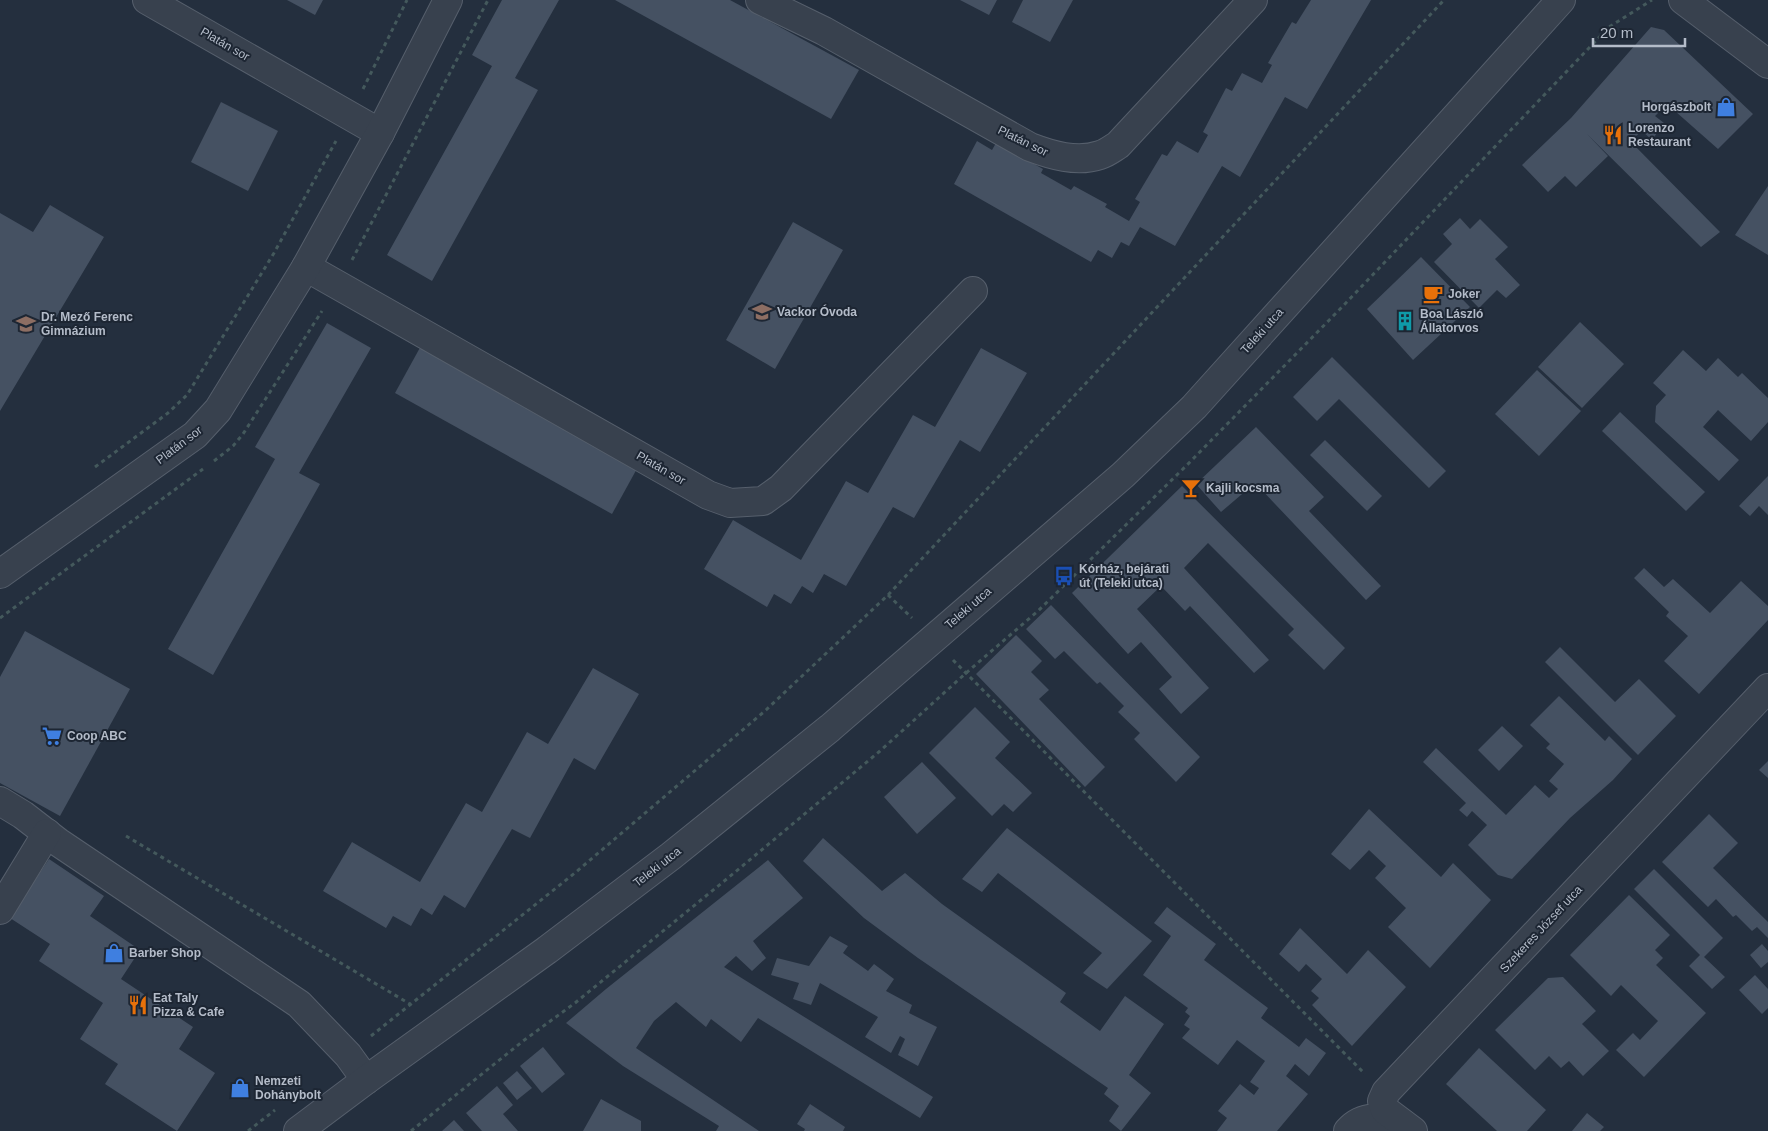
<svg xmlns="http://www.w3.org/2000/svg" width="1768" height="1131" font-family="Arial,sans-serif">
<rect width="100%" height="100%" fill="#242f3e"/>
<g fill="#455162">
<polygon points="287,0 323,0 315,15"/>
<polygon points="502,0 559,0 515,78 538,90 432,281 387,255 492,66 472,55"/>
<polygon points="615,0 730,0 859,70 831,119"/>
<polygon points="960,0 997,0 989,15"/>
<polygon points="1023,0 1073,0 1050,42 1012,22"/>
<polygon points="1311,0 1371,0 1307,109 1285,97 1240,177 1222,166 1175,246 1140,227 1129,246 1121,242 1112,258 1098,250 1091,262 954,184 977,141 992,150 996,143 1043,169 1041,173 1071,190 1074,186 1107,204 1105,207 1129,221 1140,202 1135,199 1162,154 1167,156 1177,141 1198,153 1208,135 1203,132 1226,88 1232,91 1242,73 1262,83 1272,65 1268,63 1292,22 1296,24"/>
<polygon points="1651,27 1664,30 1753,114 1718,149 1667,104 1655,116 1664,123 1652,140 1642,131 1630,141 1720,232 1701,247 1587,134 1608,156 1576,187 1565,176 1548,192 1522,165 1571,118"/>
<polygon points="221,102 278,131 248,191 191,162"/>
<polygon points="1768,186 1768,255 1735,235"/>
<polygon points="50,205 104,237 0,411 0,213 33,232"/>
<polygon points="1460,218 1470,229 1480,219 1508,247 1495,259 1520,285 1506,298 1497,290 1479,308 1434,262 1452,244 1443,234"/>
<polygon points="793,222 843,250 775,369 726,340"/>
<polygon points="1421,257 1470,307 1413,360 1367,309"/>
<polygon points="1580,322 1624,364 1582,408 1538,367"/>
<polygon points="327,323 371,348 299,473 320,484 213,675 168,649 275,459 255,447"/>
<polygon points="422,344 639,465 612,514 395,393"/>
<polygon points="981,348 1027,373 980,452 960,440 914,518 893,507 846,586 824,574 813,593 802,586 791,604 774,594 767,607 704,569 733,520 801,560 846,481 868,493 913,415 935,427"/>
<polygon points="1683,350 1706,371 1718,358 1738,377 1742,373 1768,398 1768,422 1751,441 1718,410 1703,427 1739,460 1719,481 1655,422 1656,406 1666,395 1653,383"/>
<polygon points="1332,357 1446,471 1429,488 1339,399 1317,421 1293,397"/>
<polygon points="1537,370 1581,411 1539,456 1495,414"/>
<polygon points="1620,412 1705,492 1686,511 1602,431"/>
<polygon points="1256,427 1324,497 1309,511 1381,586 1366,600 1258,486 1248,489 1221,512 1196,484"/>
<polygon points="1325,440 1382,496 1367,511 1310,455"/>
<polygon points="1768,476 1768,515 1759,506 1750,516 1739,506"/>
<polygon points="1182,486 1345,648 1324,670 1288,635 1294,629 1208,543 1184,568 1269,660 1254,673 1190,606 1185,611 1161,586 1137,609 1209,688 1181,714 1159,689 1172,677 1141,642 1128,654 1072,593"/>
<polygon points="1644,568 1664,587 1673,579 1710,613 1741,581 1768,606 1768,620 1699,694 1664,661 1688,636 1666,616 1669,612 1634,578"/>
<polygon points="1051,605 1200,757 1176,782 1134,739 1140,733 1118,712 1124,706 1100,682 1097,684 1064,651 1055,659 1026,629"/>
<polygon points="25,631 130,689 60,816 0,783 0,677"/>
<polygon points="1016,635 1042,661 1031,672 1049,690 1039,699 1105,767 1085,787 976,674"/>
<polygon points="1560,647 1615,702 1639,679 1676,716 1638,755 1545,662"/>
<polygon points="593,668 639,694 595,770 574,758 530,838 512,829 465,908 444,895 432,915 421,908 411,926 393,916 386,928 323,891 352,842 420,882 466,803 482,812 527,732 548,744"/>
<polygon points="1559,696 1605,741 1609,736 1632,759 1613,780 1570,818 1512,879 1498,875 1468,845 1487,825 1472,811 1467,817 1459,810 1466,803 1423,762 1436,748 1506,815 1535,785 1549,798 1558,789 1549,781 1564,764 1546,748 1550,744 1530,725"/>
<polygon points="975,707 1010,742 995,758 1032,793 1013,812 1004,804 992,816 929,753"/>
<polygon points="1502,726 1523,746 1499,771 1478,750"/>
<polygon points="1768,761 1768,778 1759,770"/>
<polygon points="922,762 956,798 917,834 884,797"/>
<polygon points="1369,809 1441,877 1453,863 1491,900 1430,968 1388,927 1406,908 1375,878 1386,866 1369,850 1350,870 1331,854"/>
<polygon points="1709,814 1738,843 1713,868 1768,922 1768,938 1757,927 1752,931 1736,915 1733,917 1716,899 1708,907 1662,862"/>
<polygon points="1007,828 1152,941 1107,989 1083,973 1102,953 998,873 982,892 962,879"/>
<polygon points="823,838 882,891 905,873 942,904 1066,993 1060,1002 1100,1031 1125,996 1164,1024 1129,1075 1151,1093 1121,1131 1109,1121 1119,1106 1104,1094 1108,1088 918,958 864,918 803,861"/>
<polygon points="49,859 104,896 90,916 140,950 121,979 193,1027 179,1049 215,1073 177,1131 105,1084 118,1064 80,1039 103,1003 39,961 50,944 10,918"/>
<polygon points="768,860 803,898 753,941 766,958 752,971 736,956 724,967 933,1097 920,1118 758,1018 741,1042 711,1019 706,1027 676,1002 654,1021 636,1048 759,1131 716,1131 719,1126 623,1066 566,1023 606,989"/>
<polygon points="1654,869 1723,938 1704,957 1725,977 1712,989 1689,966 1700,955 1634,889"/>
<polygon points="1629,895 1670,935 1655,950 1663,958 1656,965 1706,1013 1644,1077 1616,1050 1633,1033 1640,1040 1658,1021 1621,985 1611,996 1570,955"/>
<polygon points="1167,907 1216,944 1204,960 1268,1008 1261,1018 1299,1047 1306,1038 1326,1053 1309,1076 1295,1064 1286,1076 1308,1094 1277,1131 1217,1131 1227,1118 1218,1111 1240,1084 1254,1095 1259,1088 1250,1082 1265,1061 1237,1040 1218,1065 1182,1038 1190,1029 1184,1025 1190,1016 1185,1012 1188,1008 1143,975 1171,936 1154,923"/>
<polygon points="1300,928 1347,974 1368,950 1406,987 1352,1046 1312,1005 1319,998 1311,991 1322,979 1306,964 1299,972 1279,954"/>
<polygon points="830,936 848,946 843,953 868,971 874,964 894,979 886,991 912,1005 909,1013 937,1027 918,1066 898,1055 905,1039 900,1036 891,1053 865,1037 878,1017 820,983 811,1005 793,999 799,983 771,975 777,958 809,966"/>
<polygon points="1762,944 1768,951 1768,962 1761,968 1750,955"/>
<polygon points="1755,975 1768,989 1768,1008 1762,1014 1739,990"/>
<polygon points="1563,977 1596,1011 1582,1024 1609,1051 1583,1076 1569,1061 1561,1068 1549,1056 1535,1070 1495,1030 1548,978"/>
<polygon points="543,1047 565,1074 542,1093 520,1066"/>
<polygon points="1479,1048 1546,1110 1527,1131 1497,1131 1446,1084"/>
<polygon points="517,1071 532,1088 517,1100 503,1083"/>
<polygon points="497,1086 513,1105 503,1114 518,1131 482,1131 466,1113"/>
<polygon points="601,1099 641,1121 641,1131 583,1131"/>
<polygon points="810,1104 845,1127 843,1131 804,1131 805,1129 797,1124"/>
<polygon points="1587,1113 1604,1127 1600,1131 1572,1131"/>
<polygon points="454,1120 464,1131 442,1131"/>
</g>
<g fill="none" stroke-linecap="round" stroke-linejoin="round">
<defs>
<g id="minor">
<polyline points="147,0 380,133"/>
<path d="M760,0L824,31L1030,147C1051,155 1077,163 1100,155C1107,153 1113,148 1118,145L1253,0"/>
<polyline points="1683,0 1768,64"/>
<polyline points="306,267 708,495 730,503 763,501 781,488 973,291"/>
<polyline points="0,574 195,435 218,410 306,267 380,133 448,0"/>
<polyline points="0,801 23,815 58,842 299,1004 348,1055 366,1080"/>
<polyline points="0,910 47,833"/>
<polyline points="298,1131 366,1080 547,950 671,856 830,728 1123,475 1194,407 1561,0"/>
<path d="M1348,1131C1363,1114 1383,1117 1403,1124"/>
<polyline points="1413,1131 1385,1110 1382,1101 1386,1092 1768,688"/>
</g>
</defs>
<use href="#minor" stroke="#565f6c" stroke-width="30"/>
<g stroke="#44595c" stroke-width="3" stroke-dasharray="4 4" stroke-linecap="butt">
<polyline points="363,89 407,0"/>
<polyline points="352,260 488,0"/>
<polyline points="214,461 233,446 243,434 322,311"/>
<polyline points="95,467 168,413 187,395 274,253 336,141"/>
<polyline points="888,595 912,618"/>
<polyline points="0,618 203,469"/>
<polyline points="953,660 1365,1074"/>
<polyline points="126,836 410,1004"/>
<polyline points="371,1036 576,872 766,710 888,595 1444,0"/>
<polyline points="248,1131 275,1110"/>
<polyline points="411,1131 523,1041 575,1003 734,873 880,751 966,673 1038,611 1187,465 1343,306 1609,27 1652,0"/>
</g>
<use href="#minor" stroke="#38414e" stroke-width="28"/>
</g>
<defs>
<symbol id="shop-bare" viewBox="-9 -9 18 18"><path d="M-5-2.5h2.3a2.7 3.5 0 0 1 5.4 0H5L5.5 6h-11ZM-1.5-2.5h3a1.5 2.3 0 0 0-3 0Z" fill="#3f7fe0" stroke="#1d2633" stroke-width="2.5" paint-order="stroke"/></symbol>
<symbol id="restaurant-bare" viewBox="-9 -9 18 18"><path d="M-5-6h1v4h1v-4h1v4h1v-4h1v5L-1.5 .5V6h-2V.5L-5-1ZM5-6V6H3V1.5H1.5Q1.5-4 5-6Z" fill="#e8710a" stroke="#1d2633" stroke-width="2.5" paint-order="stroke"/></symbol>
<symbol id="cafe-bare" viewBox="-9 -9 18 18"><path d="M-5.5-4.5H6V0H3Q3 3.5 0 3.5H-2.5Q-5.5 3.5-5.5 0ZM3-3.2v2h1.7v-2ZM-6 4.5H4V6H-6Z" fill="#e8710a" stroke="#1d2633" stroke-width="2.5" paint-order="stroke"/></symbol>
<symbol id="school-bare" viewBox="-9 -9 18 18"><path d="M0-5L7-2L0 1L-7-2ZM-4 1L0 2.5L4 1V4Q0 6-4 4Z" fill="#8d6e63" stroke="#1d2633" stroke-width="2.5" paint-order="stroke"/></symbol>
<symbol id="building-bare" viewBox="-9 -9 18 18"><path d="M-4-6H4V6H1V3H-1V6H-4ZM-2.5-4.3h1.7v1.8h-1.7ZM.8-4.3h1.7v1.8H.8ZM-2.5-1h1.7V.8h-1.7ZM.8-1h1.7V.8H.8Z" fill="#0f9aa8" stroke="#1d2633" stroke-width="2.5" paint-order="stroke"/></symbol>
<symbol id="bar-bare" viewBox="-9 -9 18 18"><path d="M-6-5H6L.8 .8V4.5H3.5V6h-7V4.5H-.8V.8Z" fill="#e8710a" stroke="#1d2633" stroke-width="2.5" paint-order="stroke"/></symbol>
<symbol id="bus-bare" viewBox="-9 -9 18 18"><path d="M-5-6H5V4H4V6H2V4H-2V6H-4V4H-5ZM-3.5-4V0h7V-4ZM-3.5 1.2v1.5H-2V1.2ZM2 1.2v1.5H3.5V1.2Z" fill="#1a4fb4" stroke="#1d2633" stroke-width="2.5" paint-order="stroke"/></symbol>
<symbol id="supermarket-bare" viewBox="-9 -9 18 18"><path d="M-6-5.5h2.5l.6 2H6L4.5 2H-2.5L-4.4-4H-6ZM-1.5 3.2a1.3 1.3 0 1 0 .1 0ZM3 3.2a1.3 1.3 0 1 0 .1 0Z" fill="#3f7fe0" stroke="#1d2633" stroke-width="2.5" paint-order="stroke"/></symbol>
</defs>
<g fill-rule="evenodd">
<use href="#shop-bare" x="1712" y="93" width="28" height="28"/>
<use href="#restaurant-bare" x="1599" y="121" width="28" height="28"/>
<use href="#cafe-bare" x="1419" y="280" width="28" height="28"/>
<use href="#school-bare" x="748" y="298" width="28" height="28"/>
<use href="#building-bare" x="1391" y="307" width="28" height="28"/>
<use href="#school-bare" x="12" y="310" width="28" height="28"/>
<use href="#bar-bare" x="1177" y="474" width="28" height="28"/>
<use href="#bus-bare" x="1050" y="562" width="28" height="28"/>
<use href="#supermarket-bare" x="38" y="722" width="28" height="28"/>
<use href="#shop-bare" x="100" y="939" width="28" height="28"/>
<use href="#restaurant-bare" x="124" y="991" width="28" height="28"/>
<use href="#shop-bare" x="226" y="1074" width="28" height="28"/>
</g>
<g text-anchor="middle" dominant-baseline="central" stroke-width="4" stroke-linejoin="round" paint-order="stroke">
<g font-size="12" fill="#b4bcc9" stroke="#1d2633">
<text transform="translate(225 44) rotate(30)">Platán sor</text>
<text transform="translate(1023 141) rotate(26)">Platán sor</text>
<text transform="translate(1262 331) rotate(-48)">Teleki utca</text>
<text transform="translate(179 445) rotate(-37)">Platán sor</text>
<text transform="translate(661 468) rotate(30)">Platán sor</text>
<text transform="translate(968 608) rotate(-41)">Teleki utca</text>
<text transform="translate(657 867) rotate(-38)">Teleki utca</text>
<text transform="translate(1541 929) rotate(-47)">Szekeres József utca</text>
</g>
<g font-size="12" font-weight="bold" fill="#b4bcc9" stroke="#1d2633" text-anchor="start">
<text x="1711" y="107" text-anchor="end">Horgászbolt</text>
<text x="1628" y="128">Lorenzo<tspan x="1628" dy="14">Restaurant</tspan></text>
<text x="1448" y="294">Joker</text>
<text x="777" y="312">Vackor Óvoda</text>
<text x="1420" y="314">Boa László<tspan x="1420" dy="14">Állatorvos</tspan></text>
<text x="41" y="317">Dr. Mező Ferenc<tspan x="41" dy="14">Gimnázium</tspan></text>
<text x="1206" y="488">Kajli kocsma</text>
<text x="1079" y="569">Kórház, bejárati<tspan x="1079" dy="14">út (Teleki utca)</tspan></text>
<text x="67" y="736">Coop ABC</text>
<text x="129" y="953">Barber Shop</text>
<text x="153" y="998">Eat Taly<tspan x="153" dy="14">Pizza &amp; Cafe</tspan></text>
<text x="255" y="1081">Nemzeti<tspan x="255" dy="14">Dohánybolt</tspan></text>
</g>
</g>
<path d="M1593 38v8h92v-8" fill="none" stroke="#b4bcc9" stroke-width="2.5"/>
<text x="1600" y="38" font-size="15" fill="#b4bcc9" stroke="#1d2633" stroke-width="4" paint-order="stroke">20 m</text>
</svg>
